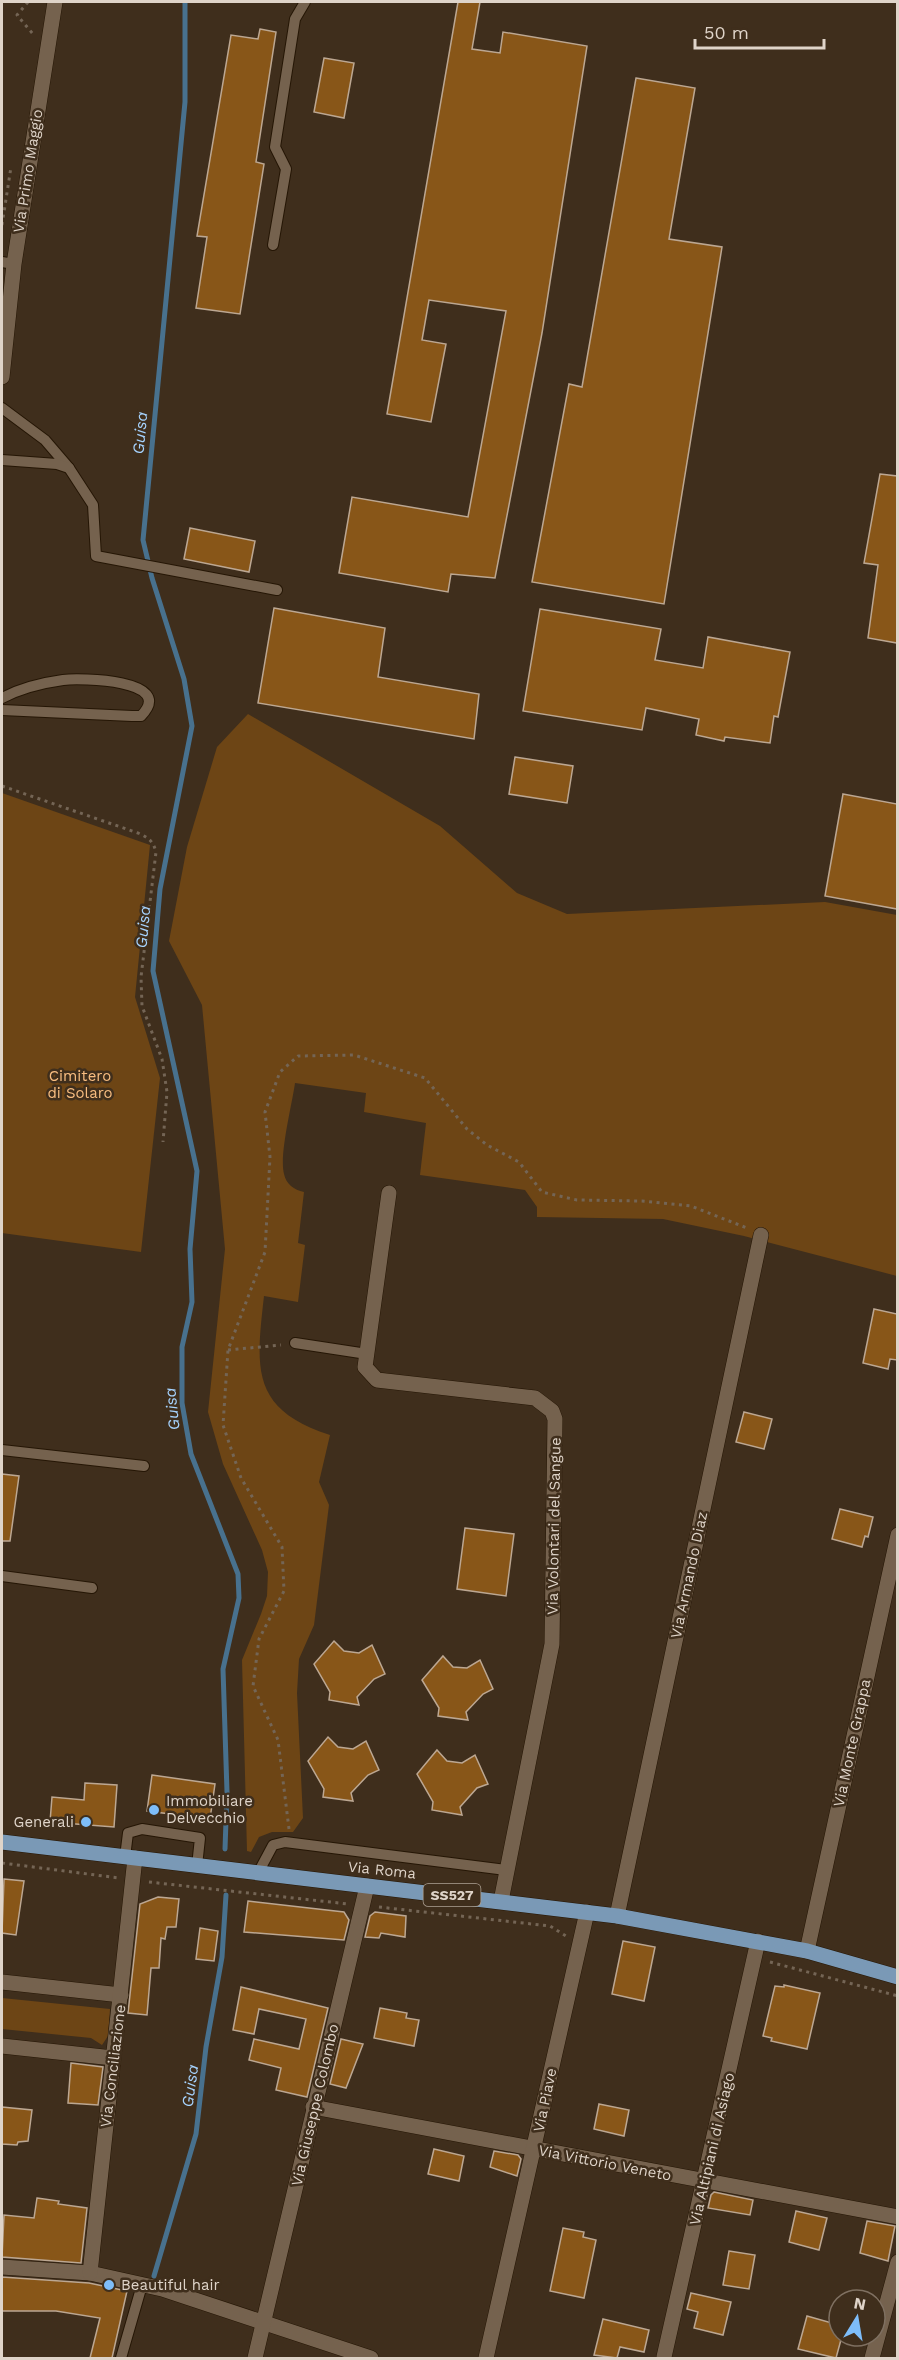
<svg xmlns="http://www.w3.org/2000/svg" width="899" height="2360" font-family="'Work Sans',sans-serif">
<rect width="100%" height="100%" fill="#3f2e1c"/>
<g fill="#6d4515">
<path d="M248,714L440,826L517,893L567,914L825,902L897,915V1276L744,1236L663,1219L537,1217V1207L525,1190L420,1175L426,1123L364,1112L366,1093L295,1083C292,1105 279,1155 284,1174C286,1184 294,1190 304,1192L298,1243L305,1245L298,1302L264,1296C256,1368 250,1409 330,1435L319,1482L329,1505L314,1625L299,1659L297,1693L303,1818L293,1832H272L259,1837L251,1852L247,1851L242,1660L261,1614L267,1596L268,1572L262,1550L223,1464L208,1412L225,1249L202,1005L169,941L187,847L217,747Z"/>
<polygon points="2,793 150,845 135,997 160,1078 141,1252 2,1233"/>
<polygon points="2,1998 110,2009 108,2036 102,2045 91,2038 2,2029"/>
</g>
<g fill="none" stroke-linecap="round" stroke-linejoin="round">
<g stroke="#48718e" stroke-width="5">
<polyline points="185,2 185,102 143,540 152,578 184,679 192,726 160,889 153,971 197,1171 190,1249 192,1302 182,1347 182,1403 191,1454 238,1574 239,1598 223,1669 227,1792 225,1849"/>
<polyline points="154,2276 196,2134 206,2047 222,1957 226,1895"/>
</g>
</g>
<g fill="#885618" stroke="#bca792" stroke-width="1.5">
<polygon points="458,2 480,2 472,49 500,53 503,32 587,46 542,333 495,578 451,574 448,592 339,573 352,497 468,517 506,311 429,300 422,340 446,344 431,422 387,414"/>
<polygon points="260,29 276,32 256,162 264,164 240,314 196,308 207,237 197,236 231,35 258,39"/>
<polygon points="324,58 354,63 344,118 314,112"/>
<polygon points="636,78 695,88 669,239 722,247 664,604 532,582 569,384 582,387"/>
<polygon points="880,474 897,476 897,643 868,638 878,565 864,563"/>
<polygon points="190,528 255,541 249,572 184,559"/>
<polygon points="274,608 385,628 378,677 479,694 474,739 258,703"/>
<polygon points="540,609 661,629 655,660 703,668 708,637 790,652 778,717 774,716 770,743 725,737 724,741 696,735 699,719 646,708 642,730 523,711"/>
<polygon points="515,757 573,766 567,803 509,794"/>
<polygon points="843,794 897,804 897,909 825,896"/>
<polygon points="874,1309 897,1314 897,1360 890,1359 888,1369 863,1363"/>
<polygon points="744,1412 772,1419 764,1449 736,1442"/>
<polygon points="2,1474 19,1476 10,1541 2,1541"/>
<polygon points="840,1509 873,1517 868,1537 865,1536 862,1547 832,1539"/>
<polygon points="465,1528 514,1534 506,1596 457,1589"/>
<polygon points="334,1641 344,1651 359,1653 372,1645 385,1674 374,1679 357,1697 359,1705 329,1700 330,1692 314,1664"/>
<polygon points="443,1656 453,1667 467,1668 480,1660 493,1689 483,1694 466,1712 468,1720 438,1716 439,1708 422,1680"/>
<polygon points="328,1737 338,1747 353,1749 366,1741 379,1770 368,1775 351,1793 353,1801 323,1797 324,1789 308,1761"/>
<polygon points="437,1750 447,1761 462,1763 475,1755 488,1784 477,1788 460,1807 462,1815 432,1810 433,1802 417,1774"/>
<polygon points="152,1775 215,1784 210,1819 147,1811"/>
<polygon points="85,1783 117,1785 114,1827 50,1822 52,1797 84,1800"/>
<polygon points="4,1879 24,1881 16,1935 2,1933"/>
<polygon points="158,1897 179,1899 176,1927 167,1927 165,1939 161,1938 159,1968 151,1968 147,2015 128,2013 140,1904"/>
<polygon points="248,1901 344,1912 349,1920 344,1940 244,1932"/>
<polygon points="375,1912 406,1916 405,1937 381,1933 379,1938 365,1937 370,1916"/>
<polygon points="200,1928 218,1931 214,1961 196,1959"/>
<polygon points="623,1941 655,1947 644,2001 612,1994"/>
<polygon points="784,1985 820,1993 807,2049 771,2041 772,2038 763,2036 775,1986 784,1987"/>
<polygon points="241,1987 328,2008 307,2097 276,2090 281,2068 249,2060 254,2039 299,2049 306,2019 259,2009 254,2034 233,2030"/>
<polygon points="380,2008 407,2013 406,2018 419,2020 414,2046 374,2038"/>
<polygon points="341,2039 363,2044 346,2088 330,2084"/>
<polygon points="71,2063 103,2067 98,2105 68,2103"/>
<polygon points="599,2104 629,2110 624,2136 594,2129"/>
<polygon points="2,2107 32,2110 28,2141 18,2142 17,2145 2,2144"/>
<polygon points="434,2149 464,2156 459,2181 428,2174"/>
<polygon points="494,2151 518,2155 521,2159 517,2176 490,2167"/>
<polygon points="714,2192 753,2200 750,2215 708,2208 711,2195"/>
<polygon points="37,2198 59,2201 58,2204 87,2208 81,2263 2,2257 4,2215 34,2218"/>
<polygon points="796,2211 827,2218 819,2250 789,2242"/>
<polygon points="867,2221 895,2226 888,2261 860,2253"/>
<polygon points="563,2228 584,2232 583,2237 596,2240 584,2298 550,2291"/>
<polygon points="729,2251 755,2255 749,2289 723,2285"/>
<polygon points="2,2277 89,2283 127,2291 112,2358 90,2358 100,2318 56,2311 2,2311"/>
<polygon points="691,2293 731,2302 723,2335 694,2328 698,2312 687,2309"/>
<polygon points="807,2316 839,2325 839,2336 842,2336 836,2358 798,2349"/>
<polygon points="603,2319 649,2330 644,2352 620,2347 617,2358 594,2355"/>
</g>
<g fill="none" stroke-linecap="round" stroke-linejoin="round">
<defs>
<g id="service">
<polyline points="273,245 286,169 275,147 295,19 305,2"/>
<polyline points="2,262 14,264"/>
<polyline points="2,408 45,440 69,468 93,505 96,556 277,590"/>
<polyline points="2,460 57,464 69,468"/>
<path d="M2,698C21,688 41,683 63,680C80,678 177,679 141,716H132L2,710"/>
<polyline points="295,1343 367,1354"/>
<polyline points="2,1450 144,1466"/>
<polyline points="2,1576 92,1588"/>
<polyline points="125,1857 128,1833 142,1829 200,1838 197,1866"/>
<polyline points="258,1873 273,1845 285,1842 506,1870"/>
<polyline points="121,2358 142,2285"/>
</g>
<g id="minor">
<polyline points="389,1193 365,1367 377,1380 535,1398 552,1411 555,1419 552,1644 501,1901"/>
<polyline points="617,1916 761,1235"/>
<polyline points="807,1951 898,1535"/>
<polyline points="2,1982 121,1995"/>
<polyline points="2,2046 113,2058"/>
<polyline points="313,2107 898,2217"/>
<polyline points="2,2267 90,2273 162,2289 371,2358"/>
<polyline points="90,2273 135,1858"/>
<polyline points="664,2357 758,1941"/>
<polyline points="255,2358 367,1886"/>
<polyline points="486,2358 587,1912"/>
<polyline points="872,2358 898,2262"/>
</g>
<polyline id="tertiary" points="2,377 14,264 55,2"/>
<polyline id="primary" points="2,1842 617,1916 807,1951 898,1977"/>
</defs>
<use href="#service" stroke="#251605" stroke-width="12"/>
<use href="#minor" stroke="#251605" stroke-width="16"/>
<use href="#tertiary" stroke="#251605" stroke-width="16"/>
<use href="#primary" stroke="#251605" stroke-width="16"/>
<g stroke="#746555" stroke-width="3" stroke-dasharray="3 4.5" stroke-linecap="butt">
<polyline points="28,2 17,15 33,34"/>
<polyline points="2,225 11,167"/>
<path d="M2,786L138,833C149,838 153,841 156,852L141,977L142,1006L162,1059L167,1092L163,1142"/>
<polyline points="228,1350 281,1345"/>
<polyline points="289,1829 278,1740 253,1686 259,1639 284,1591 282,1547 241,1478 223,1425 228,1350 265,1252 270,1157 265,1112 280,1072 298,1056 354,1055 425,1078 467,1129 487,1145 519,1162 542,1192 577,1200 642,1201 691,1206 747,1228"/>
<polyline points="2,1863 119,1878"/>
<polyline points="149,1882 348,1904"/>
<polyline points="379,1907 550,1926 566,1936"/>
<polyline points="770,1962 898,1996"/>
</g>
<use href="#service" stroke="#75624e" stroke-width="10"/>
<use href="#minor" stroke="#75624e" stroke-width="15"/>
<use href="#tertiary" stroke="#75624e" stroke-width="15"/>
<use href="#primary" stroke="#7a99b6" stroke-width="15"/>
</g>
<g fill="#7ebdf9" stroke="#3f2e1c" stroke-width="2">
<circle cx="154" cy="1810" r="6"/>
<circle cx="86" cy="1822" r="6"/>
<circle cx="109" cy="2285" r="6"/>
</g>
<g text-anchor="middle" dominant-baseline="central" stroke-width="5" stroke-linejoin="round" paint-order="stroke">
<rect fill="#3f2e1c" stroke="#afa295" stroke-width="1.5" x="423.5" y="1884" width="57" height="22" rx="4.5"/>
<g font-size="14" font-weight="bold" fill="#dfd4c9">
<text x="452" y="1895">SS527</text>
</g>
<g font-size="15" fill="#dfd4c9" stroke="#3f2e1c">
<text transform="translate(28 171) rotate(-81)">Via Primo Maggio</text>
<text transform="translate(554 1526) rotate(-89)">Via Volontari del Sangue</text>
<text transform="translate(689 1575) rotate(-78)">Via Armando Diaz</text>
<text transform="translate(852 1743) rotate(-78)">Via Monte Grappa</text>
<text transform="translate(382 1870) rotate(6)">Via Roma</text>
<text transform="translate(113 2066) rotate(-83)">Via Conciliazione</text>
<text transform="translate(545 2100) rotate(-78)">Via Piave</text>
<text transform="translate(315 2105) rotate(-77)">Via Giuseppe Colombo</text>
<text transform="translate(712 2149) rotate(-77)">Via Altipiani di Asiago</text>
<text transform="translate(605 2163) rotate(11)">Via Vittorio Veneto</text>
</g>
<g font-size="15" fill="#f8bd80" stroke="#3f2e1c">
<text x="80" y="1076">Cimitero<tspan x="80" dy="17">di Solaro</tspan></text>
</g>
<g font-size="15" fill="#dfd4c9" stroke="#3f2e1c" text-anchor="start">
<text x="166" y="1801">Immobiliare<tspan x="166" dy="17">Delvecchio</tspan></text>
<text x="74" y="1822" text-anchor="end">Generali</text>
<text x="121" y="2285">Beautiful hair</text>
</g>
<g font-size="16" font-style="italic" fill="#a6d3fe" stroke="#3f2e1c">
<text transform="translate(140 433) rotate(-85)">Guisa</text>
<text transform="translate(143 927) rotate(-85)">Guisa</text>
<text transform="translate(172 1409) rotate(-96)">Guisa</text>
<text transform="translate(190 2086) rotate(-82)">Guisa</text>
</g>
</g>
<rect width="899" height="2360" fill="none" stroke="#dfd4c9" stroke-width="6"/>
<g transform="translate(857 2318) rotate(11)"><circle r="28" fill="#3f2e1c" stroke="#7f7061" stroke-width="1.5"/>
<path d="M0-4.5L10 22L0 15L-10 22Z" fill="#7ebdf9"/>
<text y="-9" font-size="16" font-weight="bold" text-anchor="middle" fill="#dfd4c9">N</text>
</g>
<path d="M695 39v9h129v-9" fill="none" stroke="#dfd4c9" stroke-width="3"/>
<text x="704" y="39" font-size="18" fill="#dfd4c9" stroke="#3f2e1c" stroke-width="4.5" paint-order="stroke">50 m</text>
</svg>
